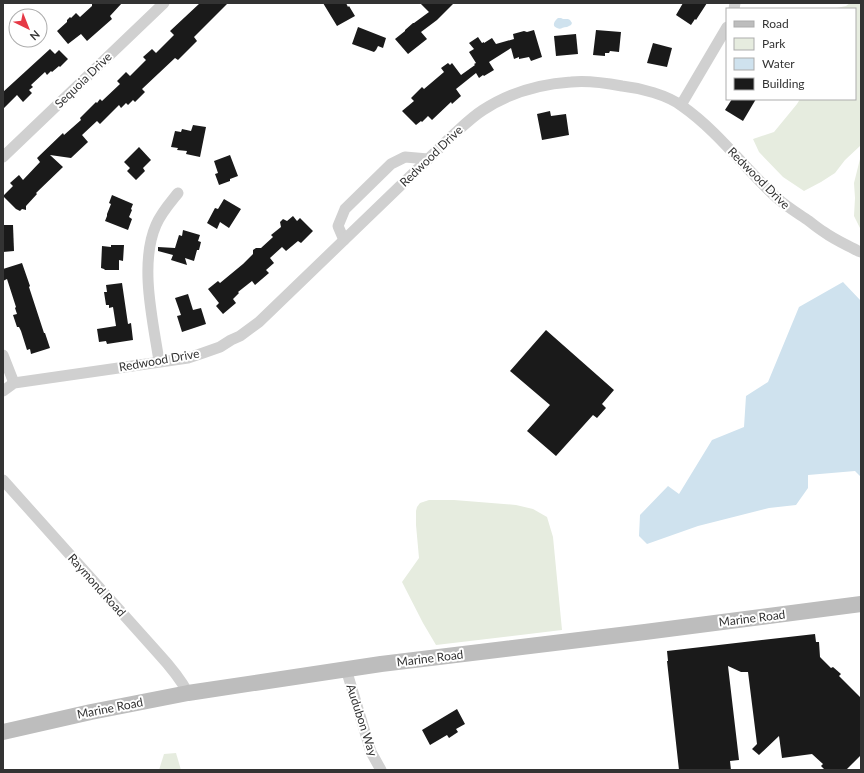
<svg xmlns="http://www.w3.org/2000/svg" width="864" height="773" font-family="Lato,sans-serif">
<rect width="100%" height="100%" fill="#fff"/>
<g fill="#e6ecdf">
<polygon points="850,3 861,3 861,230 854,216 855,198 854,183 861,155 860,146 845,160 835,173 821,182 804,191 783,177 759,152 753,139 774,132 797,104 800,99 855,99 855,9 832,9 846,6"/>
<polygon points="429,500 454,500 516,505 533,509 547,517 553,537 562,630 436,645 423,623 402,582 419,558 416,525 416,511 417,507 420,503"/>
<polygon points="176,753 181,770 159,770 164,754"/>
</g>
<g fill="#cfe2ee">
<path d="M558,18H561L563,19H568L570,20L572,23L571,25L567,27C562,27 561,30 557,28C551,26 555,20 558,18Z"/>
<polygon points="843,282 861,301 861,477 855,471 808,475 808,488 796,505 769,508 698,526 647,544 639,536 640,515 668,486 679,494 712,440 744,427 746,396 768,382 799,307"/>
</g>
<g fill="#1a1a1a">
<polygon points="92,3 122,3 110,16 112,19 87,41 81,34 68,44 57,31 67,22 67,20 70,17 71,18 76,13 80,17 92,6"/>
<polygon points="200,3 228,3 194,37 197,41 178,60 175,58 142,89 145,92 135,102 133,100 128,105 126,103 121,108 119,105 100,124 97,121 82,135 88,142 71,158 50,155 63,167 36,193 37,194 26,206 26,210 22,209 20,211 16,209 3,196 13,186 10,183 19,175 23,180 40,162 37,158 63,133 64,135 81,120 80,118 96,102 97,103 100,99 102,101 120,84 117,81 126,72 130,76 146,60 143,57 152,49 156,53 174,35 170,31"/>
<polygon points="323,3 346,3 348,7 349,6 355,16 337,26"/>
<polygon points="420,3 454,3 437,20 421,32 427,39 408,54 395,39 405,31 405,30 413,23 414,23 429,12"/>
<polygon points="683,3 707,3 696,20 695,19 691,25 676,15"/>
<polygon points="358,27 386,38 383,48 378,46 376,50 374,52 352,44"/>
<polygon points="534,30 542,57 531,61 529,57 519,59 519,57 514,59 511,48 489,62 494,70 484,76 483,75 479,78 476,73 456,89 461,96 452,104 451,102 432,120 428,116 422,122 421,121 416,125 402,111 414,101 411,98 422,87 424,89 444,72 441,68 448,63 450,65 452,63 461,75 475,65 474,64 476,63 469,52 474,49 469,43 478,37 482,43 484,42 484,43 492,38 496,44 514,39 513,34 524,31 527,32"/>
<polygon points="596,30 621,32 619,52 610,51 609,53 605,53 605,56 593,55"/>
<polygon points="576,34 578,54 556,56 554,36"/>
<polygon points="653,43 672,48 667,67 647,63"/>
<polygon points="50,49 55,54 59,50 68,59 60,67 59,66 52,72 51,71 47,75 45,72 31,85 33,87 29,90 32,93 23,102 17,95 3,109 3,92"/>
<polygon points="732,99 756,99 743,121 725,110"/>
<polygon points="550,111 551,116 566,114 569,135 542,140 537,114"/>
<polygon points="193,125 206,127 200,157 186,154 187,151 177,150 178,148 171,147 175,131 181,132 182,129 191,131"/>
<polygon points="139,147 151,160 143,168 145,171 136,180 127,171 130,168 124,162"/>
<polygon points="230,155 238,176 230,179 230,181 219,185 215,174 218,173 214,161"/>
<polygon points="112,195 133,204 131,209 132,210 129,217 132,219 128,230 105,221 107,216 107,214 111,204 109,203"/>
<polygon points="224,199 241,209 229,228 220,222 217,229 207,223 215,208 218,209"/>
<polygon points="293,216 297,221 300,218 313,231 301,243 298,241 286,251 282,247 270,258 274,263 266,270 269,273 255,285 252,281 238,292 239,293 233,299 236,303 223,314 216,306 219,303 208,289 218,281 220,283 243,264 253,254 253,250 256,248 261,248 273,237 271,235 281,227 280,222 283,219 287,221"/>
<polygon points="3,225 13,225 14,251 3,252"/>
<polygon points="183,230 200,235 198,241 201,242 199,250 197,250 194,261 185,258 187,265 171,260 173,255 158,251 158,247 175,248 179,235 182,236"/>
<polygon points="111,245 124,245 123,261 119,260 119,270 105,270 104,269 101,268 102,246 111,247"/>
<polygon points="22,263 30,286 29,287 44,333 45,333 50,348 31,354 30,349 27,350 21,331 19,327 17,327 13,315 17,314 15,308 16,307 7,279 3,281 3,269"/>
<polygon points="122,283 128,324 131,323 133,340 107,344 106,341 99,342 97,329 116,326 113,307 109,308 109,305 106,305 104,292 107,292 106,285"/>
<polygon points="188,294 193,310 201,308 206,324 182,332 177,316 181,315 175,298"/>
<polygon points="546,330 614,390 602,404 606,408 597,418 593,415 556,456 527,431 550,405 510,371"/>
<polygon points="815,634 816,642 819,642 820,657 831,668 833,667 841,674 839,676 861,698 861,755 846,770 825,770 821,766 823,764 812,754 782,758 779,736 759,755 752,749 757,744 748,672 741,672 728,666 739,760 730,761 731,770 679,770 667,661 668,661 667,651"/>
<polygon points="457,709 465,724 456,729 458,732 449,738 447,735 430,745 422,730"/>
</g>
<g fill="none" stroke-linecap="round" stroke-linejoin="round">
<g stroke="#d0d0d0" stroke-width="11">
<polyline points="734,9 735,3"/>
<polyline points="681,105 727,27"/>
<polyline points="3,157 164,3"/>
<polyline points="344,240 338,226 345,209 391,164 405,157 428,159"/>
<polyline points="3,355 14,383"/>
<path d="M159,361C153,321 139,264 156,225C161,213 170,203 178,193"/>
<path d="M3,391L14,383L188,358L203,353L220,347L231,340L240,336L259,322L453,135C462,127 472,117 483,110C509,93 540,84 571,82C588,80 606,83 622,86C641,88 667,95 682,106C719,132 745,169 777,198C787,207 799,214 809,221C814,225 819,229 824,232C835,240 847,245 858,251L861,252"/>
<path d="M3,480L157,652C169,665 180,678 188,693"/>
<polyline points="346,669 371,752 381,770"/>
</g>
<polyline stroke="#bdbdbd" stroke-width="16" points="3,732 91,712 188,693 381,664 645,632 861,604"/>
</g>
<g text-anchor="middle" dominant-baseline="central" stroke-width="4" stroke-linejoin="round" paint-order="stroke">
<g font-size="12" fill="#333" stroke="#fff">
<text transform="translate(83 80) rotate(-44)">Sequoia Drive</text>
<text transform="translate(431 156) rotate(-44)">Redwood Drive</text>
<text transform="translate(759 178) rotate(45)">Redwood Drive</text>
<text transform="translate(159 360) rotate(-10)">Redwood Drive</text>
<text transform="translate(97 585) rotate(48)">Raymond Road</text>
<text transform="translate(752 618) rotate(-7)">Marine Road</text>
<text transform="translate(430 658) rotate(-7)">Marine Road</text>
<text transform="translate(110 708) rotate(-11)">Marine Road</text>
<text transform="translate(362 720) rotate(72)">Audubon Way</text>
</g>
</g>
<rect width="864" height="773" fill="none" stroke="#333333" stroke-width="8"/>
<rect x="726" y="8" width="130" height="92" fill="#ffffff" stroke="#adadad"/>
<rect x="734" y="21" width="20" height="6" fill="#bdbdbd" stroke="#adadad"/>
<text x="762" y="28" font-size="12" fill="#333333">Road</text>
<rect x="734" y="38" width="20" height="12" fill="#e6ecdf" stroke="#adadad"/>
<text x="762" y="48" font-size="12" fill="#333333">Park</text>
<rect x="734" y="58" width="20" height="12" fill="#cfe2ee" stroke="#adadad"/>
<text x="762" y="68" font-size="12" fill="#333333">Water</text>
<rect x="734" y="78" width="20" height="12" fill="#1a1a1a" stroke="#adadad"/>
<text x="762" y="88" font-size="12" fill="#333333">Building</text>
<g transform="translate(28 28) rotate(137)"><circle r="19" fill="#ffffff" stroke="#adadad"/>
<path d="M0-3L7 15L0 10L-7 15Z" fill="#e63946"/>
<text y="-6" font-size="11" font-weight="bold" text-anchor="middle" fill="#333333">N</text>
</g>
</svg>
